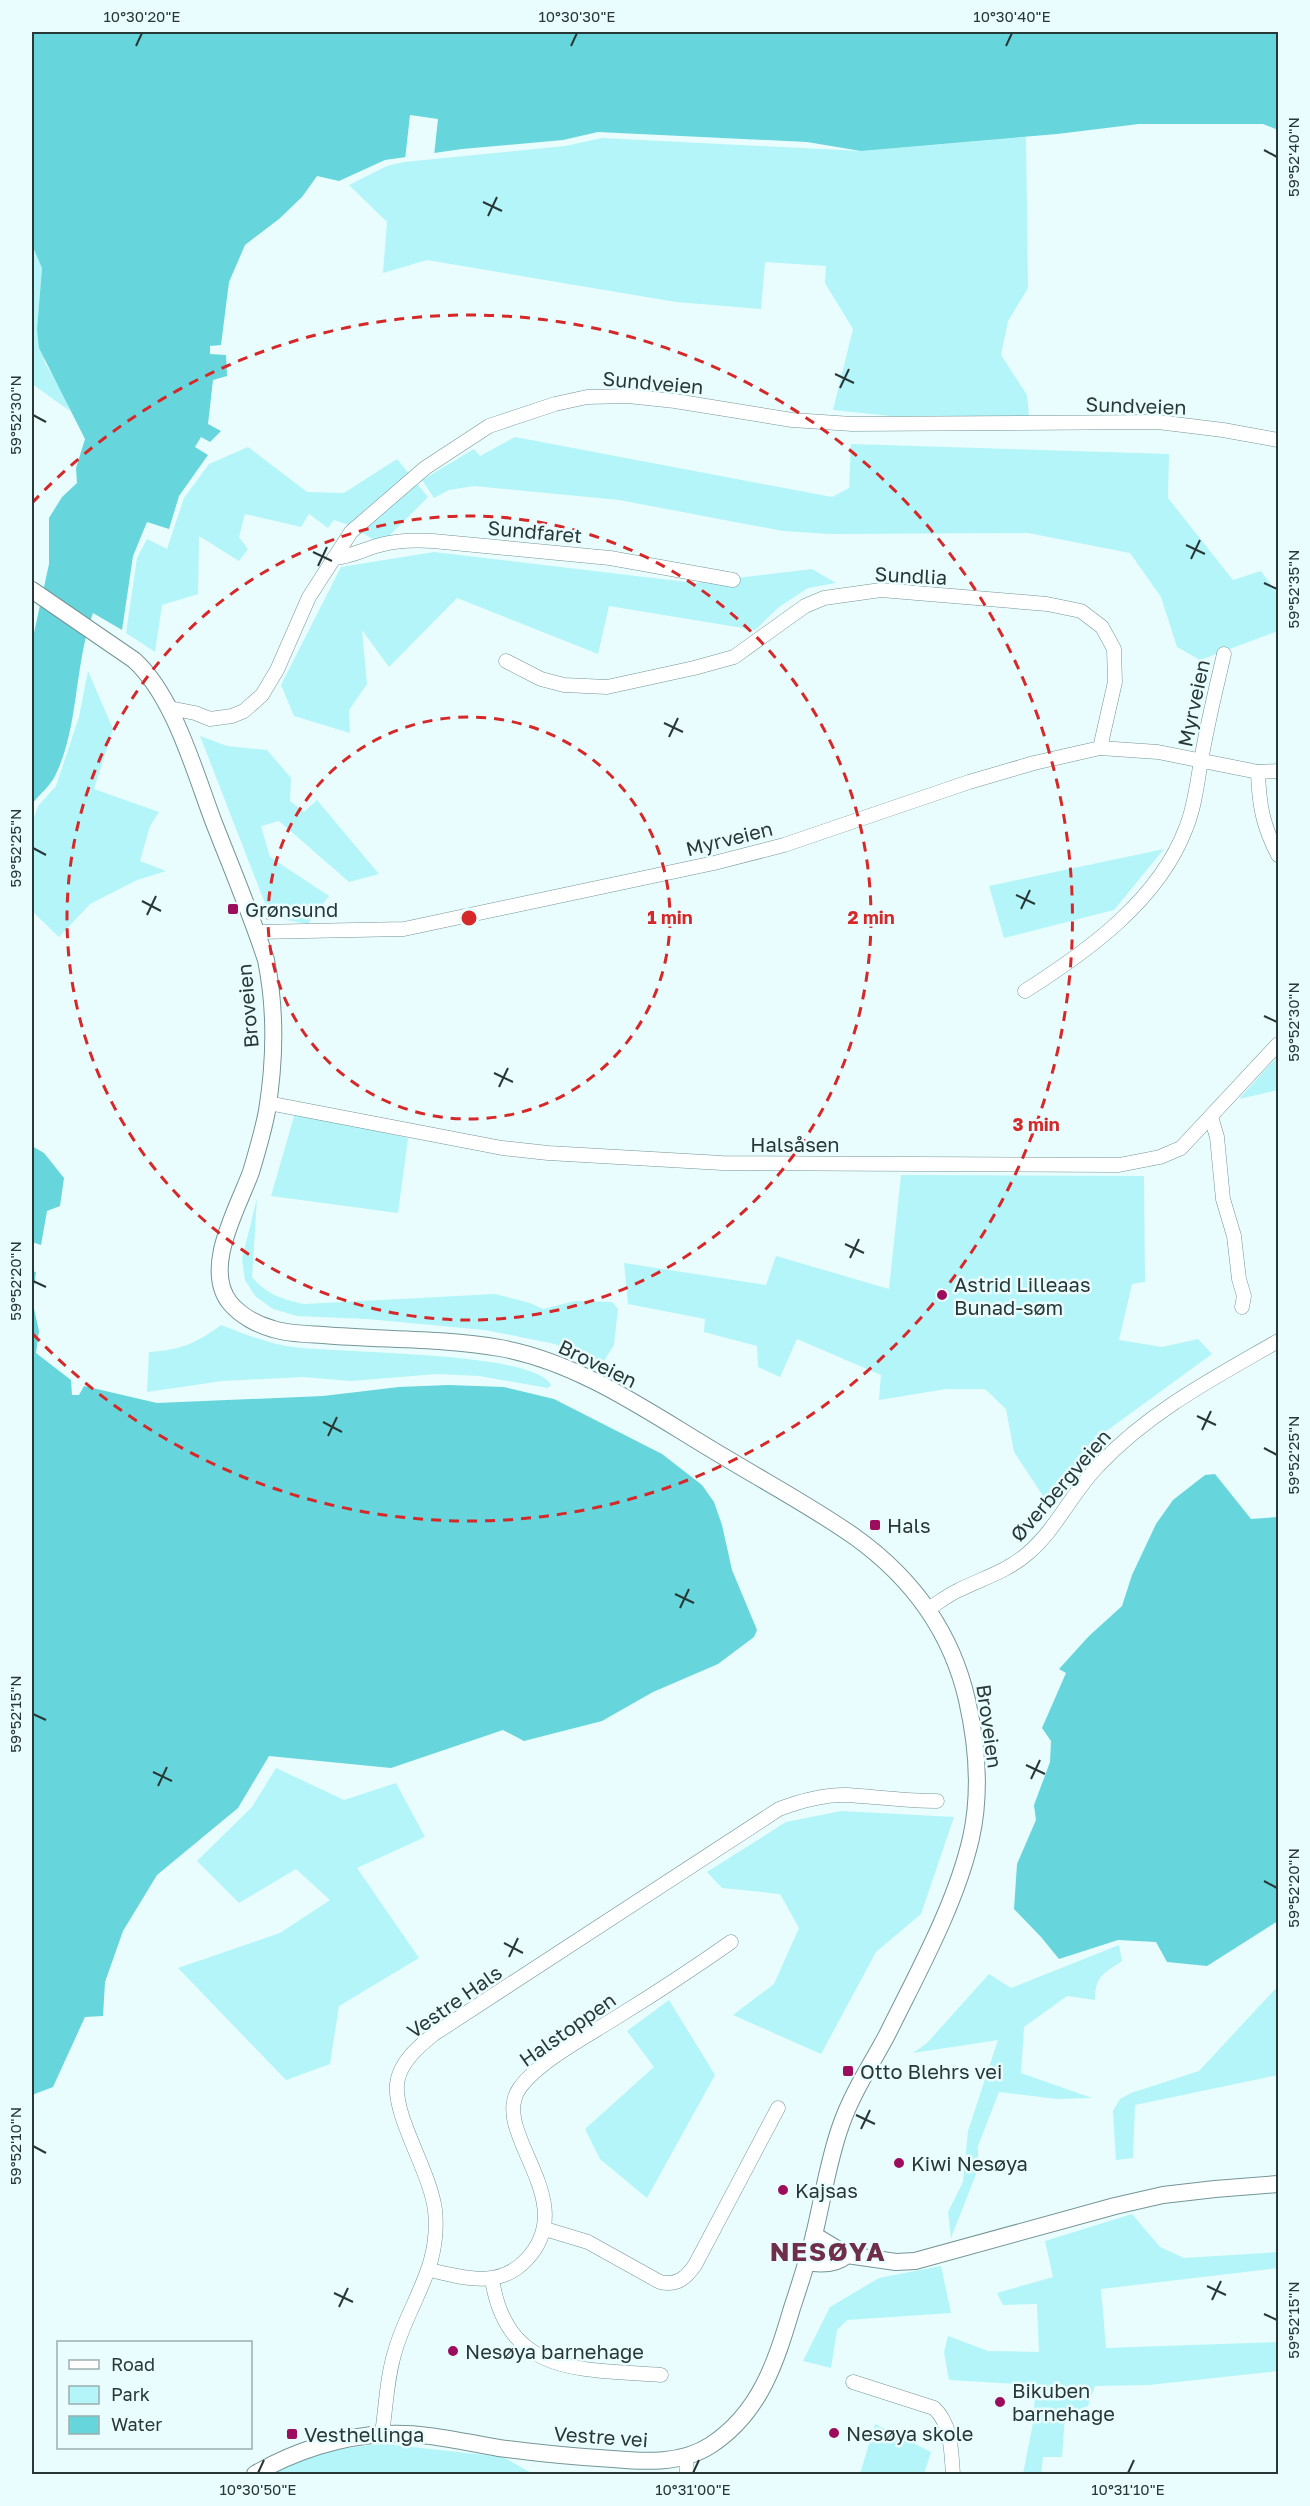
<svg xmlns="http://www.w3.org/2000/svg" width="1310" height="2506" font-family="'Golos Text',sans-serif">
<rect width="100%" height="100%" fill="#e9fdfe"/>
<g fill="#b3f5f9">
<polygon points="1026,137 1028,288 1008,321 1001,355 1027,395 1029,416 929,420 833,410 853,329 825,283 826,266 765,262 761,309 676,302 427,260 383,273 387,222 349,185 387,166 404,162 565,146 602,138 861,151"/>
<polygon points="32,245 42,267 37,329 45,363 63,393 70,411 32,384"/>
<polygon points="515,437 832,497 849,488 851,444 1169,454 1168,498 1233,580 1261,571 1278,595 1278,631 1200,660 1177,647 1161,597 1130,553 1028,533 830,534 783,531 619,500 474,486 449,490 434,498 422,480 474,449 480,456"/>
<polygon points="248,447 307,492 344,493 397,459 428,497 381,544 349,525 334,520 328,528 309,514 301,527 245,514 239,537 248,549 239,561 199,536 198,594 162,605 155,652 126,633 137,558 147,539 167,549 184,498 209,464"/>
<polygon points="434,552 695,583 812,569 836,583 808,588 779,607 755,630 609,606 598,654 457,598 389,667 362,630 367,684 349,710 350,733 294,716 281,685 341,567"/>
<polygon points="88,671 113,729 94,789 159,812 150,826 140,861 166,871 137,880 90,904 59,937 32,911 32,822 38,806 56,786 79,717"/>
<polygon points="200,736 227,746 267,750 291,778 290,801 304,812 317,800 379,874 349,882 279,821 261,826 270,857 329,896 308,924 287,920 266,906"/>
<polygon points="1164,849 1114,910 1004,938 989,886"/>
<polygon points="1278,1056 1278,1090 1239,1099"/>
<polygon points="295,1113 408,1138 398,1213 271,1196"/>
<polygon points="901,1175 1144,1176 1145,1282 1132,1284 1119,1340 1162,1347 1198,1339 1212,1354 1090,1443 1049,1505 1014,1452 1006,1409 985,1389 946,1389 879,1400 881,1375 797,1339 780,1377 758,1367 757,1346 704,1332 705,1319 628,1304 624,1263 766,1285 776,1256 889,1289"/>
<path d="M257,1198L252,1277C268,1295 282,1299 304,1304L495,1294L530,1303L543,1309L575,1301L612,1302L618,1309L614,1345L602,1364L555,1344L485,1330L367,1319L297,1316L273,1309L255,1296L245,1280L242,1259Z"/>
<path d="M221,1325C242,1333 264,1342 286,1346C330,1354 533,1350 551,1385L548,1388L479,1376L437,1374L351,1381L303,1377L222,1381L147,1392L149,1352C181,1350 195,1344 221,1325Z"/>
<polygon points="276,1768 344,1800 396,1783 425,1837 357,1868 419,1958 339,2006 330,2064 286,2080 178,1968 280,1933 330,1900 296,1869 239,1903 197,1861 252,1807"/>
<polygon points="841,1811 954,1817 921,1914 876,1952 821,2054 733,2015 774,1984 799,1928 780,1894 722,1888 707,1872 786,1822"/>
<path d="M1119,1945L1122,1961C1104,1973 1095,1976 1095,2000L1067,1996L1024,2027L1021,2073L1092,2098L1057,2099L999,2092L978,2146V2169L951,2238L948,2212L963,2182L968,2131L998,2040L913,2053L927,2043L989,1974L1011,1988Z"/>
<polygon points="1278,1986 1278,2075 1135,2105 1133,2158 1116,2160 1113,2111 1120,2099 1131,2093 1199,2071"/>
<polygon points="669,2000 715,2075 647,2198 600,2159 585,2129 654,2067 627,2031"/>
<polygon points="1132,2214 1160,2247 1184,2258 1278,2252 1278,2268 1101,2289 1106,2348 1278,2342 1278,2371 1149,2385 1095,2386 1088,2406 1065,2414 1062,2457 1043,2457 1041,2474 1023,2474 1034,2418 1035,2385 949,2380 944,2352 948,2336 988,2351 1039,2352 1037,2304 1003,2305 997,2293 1053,2277 1045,2241"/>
<polygon points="941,2266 951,2313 847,2320 837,2330 831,2368 803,2361 830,2307 879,2278"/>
<polygon points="875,2424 931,2452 924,2474 860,2474"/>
<path d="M385,2444L503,2457L533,2474H270C309,2454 341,2447 385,2444Z"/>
</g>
<g fill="#66d6dc">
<path d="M32,32H1278V130L1263,124H1139L1057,134L861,151L807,142L598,132L563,140L462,149L385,160L339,181L317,176L302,197L279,219L245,245L229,282L221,345L210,346V354L226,355L227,376L213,380L208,424L221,431L210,442L201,437L195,447L208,455L179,496L169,529L147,522L133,556L122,630L93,613C74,665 79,728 55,776C50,786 39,795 32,804V642L49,564V518L62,497L77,483L76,468L85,439L39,348L37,329L42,268L32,245Z"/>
<polygon points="32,1146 44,1153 64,1178 60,1206 47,1211 41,1245 32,1242"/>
<polygon points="32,1271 36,1272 32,1300 39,1331 36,1353 71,1380 72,1395 79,1395 84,1386 157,1403 323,1396 399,1387 448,1385 504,1387 554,1399 662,1454 702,1485 714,1502 722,1525 732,1570 757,1630 754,1637 718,1664 653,1692 602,1721 524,1741 503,1730 391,1768 269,1756 238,1808 157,1875 123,1931 105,1982 103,2016 85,2017 53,2087 32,2095"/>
<polygon points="1215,1474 1251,1519 1278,1517 1278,1921 1207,1966 1167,1962 1156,1942 1118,1940 1059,1959 1041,1937 1014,1909 1017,1864 1036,1820 1034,1805 1050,1762 1051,1741 1042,1728 1066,1673 1059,1669 1089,1636 1122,1606 1132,1575 1156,1524 1173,1500 1205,1475"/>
</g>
<polygon fill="#e9fdfe" points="410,115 438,119 434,156 405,160"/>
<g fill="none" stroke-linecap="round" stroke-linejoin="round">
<defs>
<g id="minor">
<path d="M334,558C351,557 364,549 380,545C398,540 415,540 433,541L610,558L733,580"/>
<polyline points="506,661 541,679 564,685 607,687 694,668 734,657 805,606 824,598 881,590 1047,604 1081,611 1102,627 1114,649 1115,682 1100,748"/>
<polyline points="169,708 195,713 210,719 232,716 244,711 262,695 277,670 309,597 351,532 425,468 489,426 555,404 587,397 628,396 675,401 792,420 852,424 1158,422 1223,430 1278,440"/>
<path d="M1258,772C1259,805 1263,826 1278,855"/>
<polyline points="257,932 404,929 714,863 784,845 969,782 1034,763 1100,748 1158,752 1258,772 1278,771"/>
<path d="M1025,991C1088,951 1159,900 1186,828C1195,806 1197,783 1201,761C1207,725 1216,689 1224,654"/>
<polyline points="268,1103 502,1148 548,1153 722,1163 1119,1165 1160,1157 1181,1148 1278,1044"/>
<polyline points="1211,1117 1217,1137 1223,1199 1234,1236 1239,1279 1244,1296 1242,1307"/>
<path d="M928,1609C938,1603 948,1595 959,1590C983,1578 1006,1572 1027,1554C1057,1529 1072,1492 1099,1465C1150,1411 1214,1378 1278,1341"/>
<path d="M545,2229L588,2242L660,2282C677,2286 686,2278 695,2265L778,2108"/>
<path d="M430,2270C464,2278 500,2289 527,2259C582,2200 490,2133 519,2089C537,2062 589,2035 617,2017C656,1993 694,1968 731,1942"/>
<path d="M492,2279C507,2377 583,2369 661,2375"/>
<path d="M853,2382L934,2408C952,2425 951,2451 953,2474"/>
<path d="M382,2434C386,2406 387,2375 396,2348C411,2299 441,2267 435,2210C430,2171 394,2118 397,2084C399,2063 419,2046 434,2034L779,1809C800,1801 824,1794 848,1795C877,1797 906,1801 937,1801"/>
<polyline points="686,2457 687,2474"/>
</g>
<g id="tertiary">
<path d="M32,590L134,660C174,696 195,773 214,823C232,869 251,914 266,960C276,1009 275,1061 267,1111C263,1132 257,1152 251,1172C238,1208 202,1268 230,1303C241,1316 258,1325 273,1329C289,1334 307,1334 323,1335C382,1340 442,1338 500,1348C583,1363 654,1416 726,1458C769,1484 814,1508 855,1537C912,1578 951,1630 967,1700C977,1744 981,1793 971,1838C956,1904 917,1974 887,2035C871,2065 852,2093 841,2125C828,2161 823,2198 814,2235C808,2260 800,2284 792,2308C776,2362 760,2413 711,2445C682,2464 645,2462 613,2459C575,2457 537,2453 499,2448C463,2442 424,2432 387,2434C341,2436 294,2451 255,2474"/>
<polyline points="814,2235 847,2255 896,2262 915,2261 1115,2206 1163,2195 1215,2189 1278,2184"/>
<path d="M806,2262C821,2265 835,2265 847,2255"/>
</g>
</defs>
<use href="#minor" stroke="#759597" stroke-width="15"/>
<use href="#tertiary" stroke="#759597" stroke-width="18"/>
<use href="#minor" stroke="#fff" stroke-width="14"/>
<use href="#tertiary" stroke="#fff" stroke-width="16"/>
</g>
<path fill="none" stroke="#293737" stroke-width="2" d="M136,46L142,33M571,46L577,33M1006,46L1012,33M1264,150L1277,157M483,202L502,211M488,216L497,197M835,374L854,383M840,388L849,369M33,415L46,422M1186,545L1205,554M313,552L332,561M1191,559L1200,540M318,566L327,547M1264,583L1277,589M664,723L683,732M669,737L678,718M33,848L46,855M1016,895L1035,904M142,901L161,911M1021,909L1030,890M147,915L156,896M1264,1016L1277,1022M494,1073L513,1082M499,1087L508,1068M845,1244L864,1253M850,1258L859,1239M33,1281L46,1287M1197,1416L1216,1425M323,1422L342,1432M1202,1430L1211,1411M328,1436L337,1417M1264,1448L1277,1455M675,1594L694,1603M680,1608L689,1589M33,1714L46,1720M1026,1765L1045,1774M153,1772L172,1781M1031,1779L1040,1760M158,1786L167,1767M1264,1881L1277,1888M504,1943L523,1953M509,1957L518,1938M856,2115L875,2124M861,2129L870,2110M33,2146L46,2153M1207,2286L1226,2295M334,2293L353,2302M1212,2300L1221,2281M339,2307L348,2288M1264,2314L1277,2320M258,2473L264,2460M693,2473L699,2460M1128,2473L1134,2460"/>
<g fill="none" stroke="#d62828" stroke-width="3" stroke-dasharray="10 8">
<circle cx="469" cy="918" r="201"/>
<circle cx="469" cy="918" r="402"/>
<path d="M32 503A603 603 0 1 1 32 1333"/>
</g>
<g fill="#9c0e5d" stroke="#e9fdfe" stroke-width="2">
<rect x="227" y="903" width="12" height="12" rx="3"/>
<circle cx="942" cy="1295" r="6"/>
<rect x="869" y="1519" width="12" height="12" rx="3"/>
<rect x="842" y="2065" width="12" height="12" rx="3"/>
<circle cx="899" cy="2163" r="6"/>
<circle cx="783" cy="2190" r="6"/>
<circle cx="453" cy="2351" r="6"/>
<circle cx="1000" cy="2402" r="6"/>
<circle cx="834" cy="2433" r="6"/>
<rect x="286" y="2428" width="12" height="12" rx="3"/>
</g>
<g text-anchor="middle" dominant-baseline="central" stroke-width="5" stroke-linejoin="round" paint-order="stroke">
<g font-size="20" fill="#293737" stroke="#e9fdfe">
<text transform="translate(653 382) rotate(5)">Sundveien</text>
<text transform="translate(1136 405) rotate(2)">Sundveien</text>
<text transform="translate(535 531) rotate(5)">Sundfaret</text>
<text transform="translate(911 575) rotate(3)">Sundlia</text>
<text transform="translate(1193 703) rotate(-78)">Myrveien</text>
<text transform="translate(729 838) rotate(-14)">Myrveien</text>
<text transform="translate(247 1006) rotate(-95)">Broveien</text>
<text x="795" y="1144">Halsåsen</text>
<text transform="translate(598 1363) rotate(26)">Broveien</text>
<text transform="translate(1060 1485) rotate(-49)">Øverbergveien</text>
<text transform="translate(990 1726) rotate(82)">Broveien</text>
<text transform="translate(454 2001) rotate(-35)">Vestre Hals</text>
<text transform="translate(567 2029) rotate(-35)">Halstoppen</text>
<text transform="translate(601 2436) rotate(4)">Vestre vei</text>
</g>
<g font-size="20" fill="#293737" stroke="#e9fdfe" text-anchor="start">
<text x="245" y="909">Grønsund</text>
<text x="954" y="1284">Astrid Lilleaas<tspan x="954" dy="23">Bunad-søm</tspan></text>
<text x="887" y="1525">Hals</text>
<text x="860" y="2071">Otto Blehrs vei</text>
<text x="911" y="2163">Kiwi Nesøya</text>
<text x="795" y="2190">Kajsas</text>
<text x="465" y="2351">Nesøya barnehage</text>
<text x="1012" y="2390">Bikuben<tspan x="1012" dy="23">barnehage</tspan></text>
<text x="846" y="2433">Nesøya skole</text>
<text x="304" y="2434">Vesthellinga</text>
</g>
<g font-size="26" font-weight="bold" letter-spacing="1.5" fill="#702e4b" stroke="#e9fdfe">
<text x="828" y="2251">NESØYA</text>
</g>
</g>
<circle cx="469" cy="918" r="9" fill="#d62828" stroke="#e9fdfe" stroke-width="3"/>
<g font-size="18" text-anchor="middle" font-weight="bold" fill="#d62828" stroke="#e9fdfe" stroke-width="5" stroke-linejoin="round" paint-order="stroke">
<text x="670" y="924">1 min</text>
<text x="871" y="924">2 min</text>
<text x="1036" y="1131">3 min</text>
</g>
<rect width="1310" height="2506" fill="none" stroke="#e9fdfe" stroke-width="66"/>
<rect x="57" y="2341" width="195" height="108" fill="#e9fdfe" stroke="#9caeae" stroke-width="1.5"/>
<rect x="69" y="2360" width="30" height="9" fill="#ffffff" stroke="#9caeae" stroke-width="1.5"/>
<text x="111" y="2371" font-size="18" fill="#293737">Road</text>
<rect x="69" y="2386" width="30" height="18" fill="#b3f5f9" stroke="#9caeae" stroke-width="1.5"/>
<text x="111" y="2401" font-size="18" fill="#293737">Park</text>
<rect x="69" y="2416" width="30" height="18" fill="#66d6dc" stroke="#9caeae" stroke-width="1.5"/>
<text x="111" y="2431" font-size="18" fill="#293737">Water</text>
<rect x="33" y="33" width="1244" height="2440" fill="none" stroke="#293737" stroke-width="2"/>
<g font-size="15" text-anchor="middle" fill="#293737">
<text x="142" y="22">10°30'20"E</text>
<text x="577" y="22">10°30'30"E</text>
<text x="1012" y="22">10°30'40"E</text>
<text transform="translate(1294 157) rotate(-90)" y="5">59°52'40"N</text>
<text transform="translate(16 415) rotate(-90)" y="5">59°52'30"N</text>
<text transform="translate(1294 589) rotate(-90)" y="5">59°52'35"N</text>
<text transform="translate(16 848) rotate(-90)" y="5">59°52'25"N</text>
<text transform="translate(1294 1022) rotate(-90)" y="5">59°52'30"N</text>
<text transform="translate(16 1281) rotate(-90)" y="5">59°52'20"N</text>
<text transform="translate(1294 1455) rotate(-90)" y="5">59°52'25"N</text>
<text transform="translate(16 1714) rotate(-90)" y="5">59°52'15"N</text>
<text transform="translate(1294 1888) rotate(-90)" y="5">59°52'20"N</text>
<text transform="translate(16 2146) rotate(-90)" y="5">59°52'10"N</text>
<text transform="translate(1294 2320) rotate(-90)" y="5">59°52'15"N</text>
<text x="258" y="2495">10°30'50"E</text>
<text x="693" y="2495">10°31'00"E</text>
<text x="1128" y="2495">10°31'10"E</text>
</g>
</svg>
